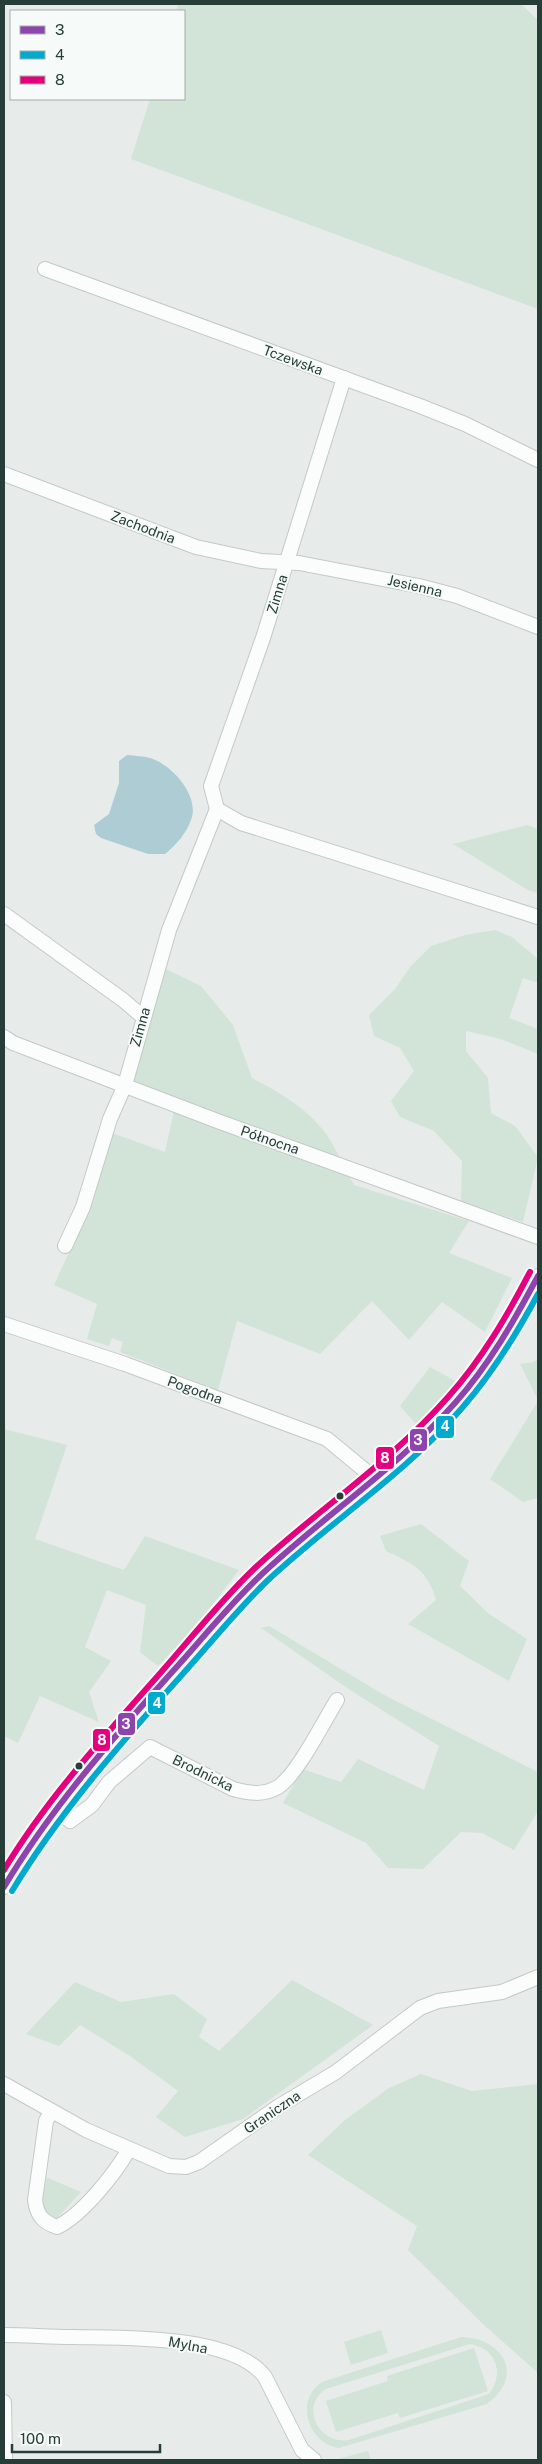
<svg xmlns="http://www.w3.org/2000/svg" width="542" height="2464" font-family="'Public Sans',sans-serif">
<rect width="100%" height="100%" fill="#e7ecea"/>
<g fill="#d2e3d8" fill-rule="evenodd">
<polygon points="178,4 521,4 538,20 538,309 131,159 150,99 184,99 184,11 176,11"/>
<polygon points="527,825 538,829 538,893 528,890 453,844"/>
<polygon points="495,930 512,937 538,959 538,983 523,978 509,1018 538,1029 538,1054 501,1039 466,1031 466,1051 488,1078 491,1113 515,1126 538,1157 523,1222 461,1201 462,1161 434,1131 400,1117 391,1101 414,1071 400,1048 374,1036 369,1015 395,989 411,966 431,946 465,935"/>
<path d="M166,969L201,986L233,1025L252,1078C278,1092 305,1107 324,1131C336,1147 344,1168 354,1185L469,1221L449,1253L512,1278L485,1332L442,1302L409,1340L372,1301L320,1354L237,1321L218,1390L120,1352L123,1342L112,1338L109,1346L87,1339L97,1304L54,1285L87,1213L112,1133L165,1152L176,1102L132,1086Z"/>
<polygon points="538,1359 538,1400 520,1364 534,1362"/>
<polygon points="430,1367 457,1382 416,1424 400,1406"/>
<polygon points="538,1401 538,1498 523,1502 490,1479"/>
<polygon points="4,1429 67,1445 35,1539 124,1570 145,1536 239,1570 197,1625 158,1666 140,1652 146,1605 107,1590 85,1647 111,1661 89,1692 99,1722 40,1696 18,1743 4,1736"/>
<path d="M421,1524L469,1561L460,1586L488,1613L527,1639L509,1681L408,1624L436,1600C428,1570 412,1563 386,1551L380,1536Z"/>
<polygon points="269,1626 386,1696 538,1772 538,1811 514,1850 482,1833 461,1832 423,1869 388,1868 366,1843 283,1803 302,1769 341,1782 358,1759 424,1790 439,1746 347,1688 261,1628"/>
<polygon points="292,1980 373,2025 243,2119 185,2137 156,2117 178,2091 130,2056 80,2025 59,2046 26,2034 75,1982 121,2002 174,1994 207,2019 199,2037 219,2051"/>
<polygon points="421,2074 472,2091 538,2084 538,2373 484,2325 408,2250 417,2226 308,2155 345,2120 389,2088"/>
<path d="M48,2178L81,2192L57,2218C37,2215 44,2194 46,2179Z"/>
<polygon points="381,2330 388,2353 351,2365 344,2342"/>
<path d="M461,2337C504,2338 525,2376 487,2404L339,2448C308,2444 294,2400 322,2382ZM470,2344C496,2348 505,2373 489,2394L349,2440C319,2445 299,2406 326,2389Z"/>
<polygon points="474,2348 488,2391 400,2418 398,2413 336,2432 326,2401 388,2381 387,2376"/>
<polygon points="368,2451 371,2460 334,2460"/>
</g>
<path fill="#adccd4" d="M127,755C135,756 143,756 150,758C171,764 198,794 192,817C187,833 177,844 165,854H148L101,838L96,834L94,825L109,814L119,783V761Z"/>
<g fill="none" stroke-linecap="round" stroke-linejoin="round">
<defs>
<g id="minor">
<polyline points="45,269 420,406 465,424 538,460"/>
<polyline points="4,474 196,547 261,561 299,563 419,586 457,596 538,627"/>
<polyline points="217,809 241,823 538,917"/>
<polyline points="4,914 123,1000 143,1017"/>
<polyline points="4,1037 13,1043 220,1122 538,1237"/>
<polyline points="65,1246 83,1207 110,1119 125,1085 169,930 217,809 211,786 263,638 344,378"/>
<polyline points="4,1324 125,1364 327,1439 374,1478"/>
<path d="M56,1810L70,1821L92,1805L109,1782L150,1747L233,1789C248,1793 263,1796 278,1787C297,1775 324,1721 337,1700"/>
<path d="M4,1887C47,1810 110,1743 168,1677C199,1643 228,1606 262,1574C334,1508 419,1453 479,1374C502,1343 520,1310 538,1276"/>
<polyline points="4,2084 86,2130 169,2166 186,2167 199,2162 279,2106 336,2072 420,2008 438,2001 502,1992 538,1977"/>
<path d="M51,2112L46,2121L35,2200C37,2216 43,2222 57,2227C82,2215 115,2174 129,2149"/>
<path d="M4,2335C27,2335 49,2337 72,2337C122,2338 233,2334 265,2377L302,2450L314,2460"/>
<polyline points="4,2402 5,2460"/>
</g>
</defs>
<use href="#minor" stroke="#c4c9c7" stroke-width="16"/>
<use href="#minor" stroke="#fbfcfc" stroke-width="14"/>
<defs>
<path id="bus-1" d="M4,1887C51,1808 112,1739 173,1671C202,1639 230,1604 262,1574C325,1515 398,1467 455,1403C489,1365 514,1321 538,1276"/>
<path id="bus-2" d="M12,1891C59,1813 119,1745 180,1677C209,1645 236,1611 267,1581C330,1522 405,1474 462,1408C493,1373 516,1335 538,1294"/>
<path id="bus-3" d="M4,1870C46,1800 102,1739 156,1678C189,1641 220,1601 256,1567C319,1509 392,1461 449,1396C482,1359 507,1316 530,1272"/>
</defs>
<use href="#bus-1" stroke="#f6faf8" stroke-width="10"/>
<use href="#bus-2" stroke="#f6faf8" stroke-width="10"/>
<use href="#bus-3" stroke="#f6faf8" stroke-width="10"/>
<use href="#bus-1" stroke="#8e44ad" stroke-width="6"/>
<use href="#bus-2" stroke="#00a9ce" stroke-width="6"/>
<use href="#bus-3" stroke="#e5007d" stroke-width="6"/>
</g>
<g fill="#263d38" stroke="#f6faf8" stroke-width="2">
<circle cx="340" cy="1496" r="4.5"/>
<circle cx="79" cy="1766" r="4.5"/>
</g>
<g text-anchor="middle" dominant-baseline="central" stroke-width="4" stroke-linejoin="round" paint-order="stroke">
<g font-size="14" fill="#263d38" stroke="#f6faf8">
<text transform="translate(293 360) rotate(20)">Tczewska</text>
<text transform="translate(143 527) rotate(21)">Zachodnia</text>
<text transform="translate(415 586) rotate(13)">Jesienna</text>
<text transform="translate(277 594) rotate(-73)">Zimna</text>
<text transform="translate(140 1027) rotate(-74)">Zimna</text>
<text transform="translate(270 1140) rotate(19)">Północna</text>
<text transform="translate(195 1390) rotate(20)">Pogodna</text>
<text transform="translate(203 1773) rotate(26)">Brodnicka</text>
<text transform="translate(272 2112) rotate(-34)">Graniczna</text>
<text transform="translate(188 2345) rotate(11)">Mylna</text>
</g>
</g>
<g stroke="#f6faf8" stroke-width="2">
<rect x="435" y="1415" width="20" height="24" rx="5" fill="#00a9ce"/>
<rect x="409" y="1428" width="19" height="24" rx="5" fill="#8e44ad"/>
<rect x="375" y="1446" width="20" height="24" rx="5" fill="#e5007d"/>
<rect x="147" y="1691" width="19" height="24" rx="5" fill="#00a9ce"/>
<rect x="117" y="1712" width="19" height="24" rx="5" fill="#8e44ad"/>
<rect x="92" y="1728" width="19" height="24" rx="5" fill="#e5007d"/>
</g>
<g font-size="14" text-anchor="middle" font-weight="bold" fill="#fff">
<text x="445" y="1431">4</text>
<text x="418" y="1445">3</text>
<text x="385" y="1463">8</text>
<text x="157" y="1708">4</text>
<text x="126" y="1729">3</text>
<text x="102" y="1745">8</text>
</g>
<rect width="542" height="2464" fill="none" stroke="#263d38" stroke-width="10"/>
<rect x="10" y="10" width="175" height="90" fill="#f6faf8" stroke="#a3aeab"/>
<rect x="20" y="26" width="25" height="8" fill="#8e44ad" stroke="#a3aeab"/>
<text x="55" y="35" font-size="15" fill="#263d38">3</text>
<rect x="20" y="51" width="25" height="8" fill="#00a9ce" stroke="#a3aeab"/>
<text x="55" y="60" font-size="15" fill="#263d38">4</text>
<rect x="20" y="76" width="25" height="8" fill="#e5007d" stroke="#a3aeab"/>
<text x="55" y="85" font-size="15" fill="#263d38">8</text>
<path d="M12 2444v8h148v-8" fill="none" stroke="#263d38" stroke-width="2.5"/>
<text x="20" y="2444" font-size="15" fill="#263d38" stroke="#f6faf8" stroke-width="4" paint-order="stroke">100 m</text>
</svg>
